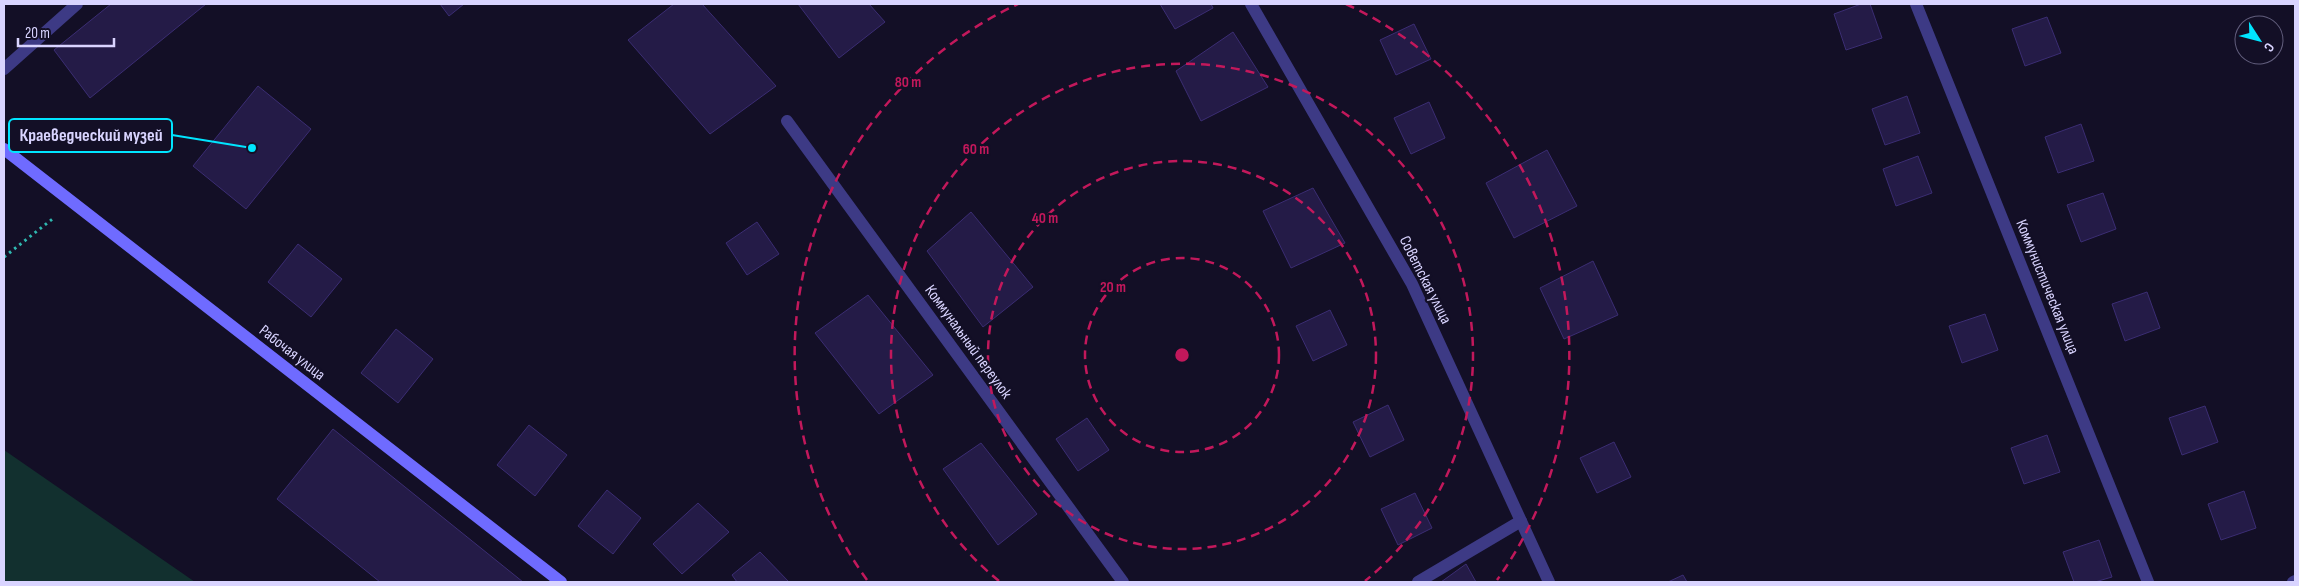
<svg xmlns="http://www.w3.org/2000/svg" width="2299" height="586" font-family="'Sofia Sans Condensed',sans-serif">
<rect width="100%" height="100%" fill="#130f26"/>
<polygon fill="#12302f" points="4,450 195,582 4,582"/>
<g fill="#241b47" stroke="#3b2d73">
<polygon points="111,4 206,4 90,98 54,50"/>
<polygon points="440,4 464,4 449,16"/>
<polygon points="674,4 702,4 776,86 710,134 628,40"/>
<polygon points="798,4 869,4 885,22 839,58"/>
<polygon points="1160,4 1211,4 1213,8 1175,29"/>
<polygon points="1861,4 1870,4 1882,38 1846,50 1834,14"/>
<polygon points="2047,17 2061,53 2025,66 2012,29"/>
<polygon points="1414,24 1431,59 1396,75 1380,40"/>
<polygon points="1233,32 1268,87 1201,121 1176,71"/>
<polygon points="258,86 311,129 246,209 193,166"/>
<polygon points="1907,96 1920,133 1885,145 1872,109"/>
<polygon points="1429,102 1445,138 1411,154 1394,118"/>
<polygon points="2081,124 2094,161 2058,173 2045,137"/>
<polygon points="1547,150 1577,206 1514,238 1486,183"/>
<polygon points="1918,156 1932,193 1896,206 1883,169"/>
<polygon points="1313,188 1345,243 1291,268 1263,211"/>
<polygon points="2103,193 2116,229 2081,242 2067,205"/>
<polygon points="971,212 1033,287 983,327 927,251"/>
<polygon points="757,222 779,254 747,275 726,243"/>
<polygon points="298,244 342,279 311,317 268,282"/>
<polygon points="1593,261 1618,315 1564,339 1540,288"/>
<polygon points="2147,292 2160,328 2125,341 2112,304"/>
<polygon points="868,295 933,375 879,414 815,333"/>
<polygon points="1330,310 1347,345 1313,361 1296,326"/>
<polygon points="1985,314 1998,350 1962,363 1949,326"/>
<polygon points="396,329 433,359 398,403 361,373"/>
<polygon points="1388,405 1404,440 1370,457 1353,422"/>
<polygon points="2205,406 2218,442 2182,455 2169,418"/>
<polygon points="1087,418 1109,450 1078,471 1056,439"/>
<polygon points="529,425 567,455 535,496 497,465"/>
<polygon points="333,429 523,582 380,582 277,499"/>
<polygon points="2047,435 2060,472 2024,484 2011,448"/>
<polygon points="1614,442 1631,477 1597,493 1580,458"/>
<polygon points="981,443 1037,514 998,545 943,469"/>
<polygon points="607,490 641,518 613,554 578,526"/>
<polygon points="2244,491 2256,528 2221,540 2208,504"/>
<polygon points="1415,493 1432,528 1398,545 1381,509"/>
<polygon points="698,503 729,532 682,574 653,544"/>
<polygon points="2099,540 2112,577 2095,582 2074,582 2063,552"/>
<polygon points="760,552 789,582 737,582 732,575"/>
<polygon points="1466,564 1476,582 1441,582"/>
<polygon points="1683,575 1687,582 1668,582"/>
</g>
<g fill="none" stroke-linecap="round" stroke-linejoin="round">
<polyline stroke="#2fb8b0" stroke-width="3" stroke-dasharray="2.5 4" stroke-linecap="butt" points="4,257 55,217"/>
<g stroke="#3d3a85" stroke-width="12">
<polyline points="1251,4 1412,284 1549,582"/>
<polyline points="1916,4 2148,582"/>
<polyline points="4,69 77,4"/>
<polyline points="787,121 1123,582"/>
<polyline points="1418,582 1521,521"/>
<polyline points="2293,582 2295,581"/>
</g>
<polyline stroke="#6f6bff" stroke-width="12" points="4,149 561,582"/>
</g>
<g fill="none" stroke="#c2185b" stroke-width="2.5" stroke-dasharray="9 6">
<circle cx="1182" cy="355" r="97"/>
<circle cx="1182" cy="355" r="194"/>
<path d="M999 581A291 291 0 1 1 1365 581"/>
<path d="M867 580A387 387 0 0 1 1018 4M1346 4A387 387 0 0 1 1497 580"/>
</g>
<g text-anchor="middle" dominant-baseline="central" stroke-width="4.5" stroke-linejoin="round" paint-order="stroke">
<g font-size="16" fill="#d9d4ff" stroke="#130f26">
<text transform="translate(1425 280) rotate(63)">Советская улица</text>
<text transform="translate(2047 287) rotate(68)">Коммунистическая улица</text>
<text transform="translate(968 342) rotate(54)">Коммунальный переулок</text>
<text transform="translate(292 353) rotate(38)">Рабочая улица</text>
</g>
</g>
<circle cx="1182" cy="355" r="8" fill="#c2185b" stroke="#130f26" stroke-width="2.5"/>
<g font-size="15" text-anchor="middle" font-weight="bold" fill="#c2185b" stroke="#130f26" stroke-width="4.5" stroke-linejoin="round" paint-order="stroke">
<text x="908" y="87">80 m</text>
<text x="976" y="154">60 m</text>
<text x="1045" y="223">40 m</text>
<text x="1113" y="292">20 m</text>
</g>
<path fill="none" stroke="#00e5ff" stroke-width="2" d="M252 148L172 135"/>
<circle fill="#00e5ff" stroke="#130f26" stroke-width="2" cx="252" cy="148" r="5"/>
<rect fill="#130f26" stroke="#00e5ff" stroke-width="2" x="9" y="119" width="163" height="33" rx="5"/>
<g font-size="18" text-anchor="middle" font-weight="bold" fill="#d9d4ff">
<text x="91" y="141">Краеведческий музей</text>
</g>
<rect width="2299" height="586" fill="none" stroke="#d9d4ff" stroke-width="10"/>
<g transform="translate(2259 40) rotate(126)"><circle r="24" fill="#130f26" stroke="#625e7d"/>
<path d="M0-4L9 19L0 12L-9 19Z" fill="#00e5ff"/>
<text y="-8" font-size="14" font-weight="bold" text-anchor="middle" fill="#d9d4ff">С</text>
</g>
<path d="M18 38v8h96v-8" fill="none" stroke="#d9d4ff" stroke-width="2.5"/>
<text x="25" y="38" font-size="15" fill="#d9d4ff" stroke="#130f26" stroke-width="4" paint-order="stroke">20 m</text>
</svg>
